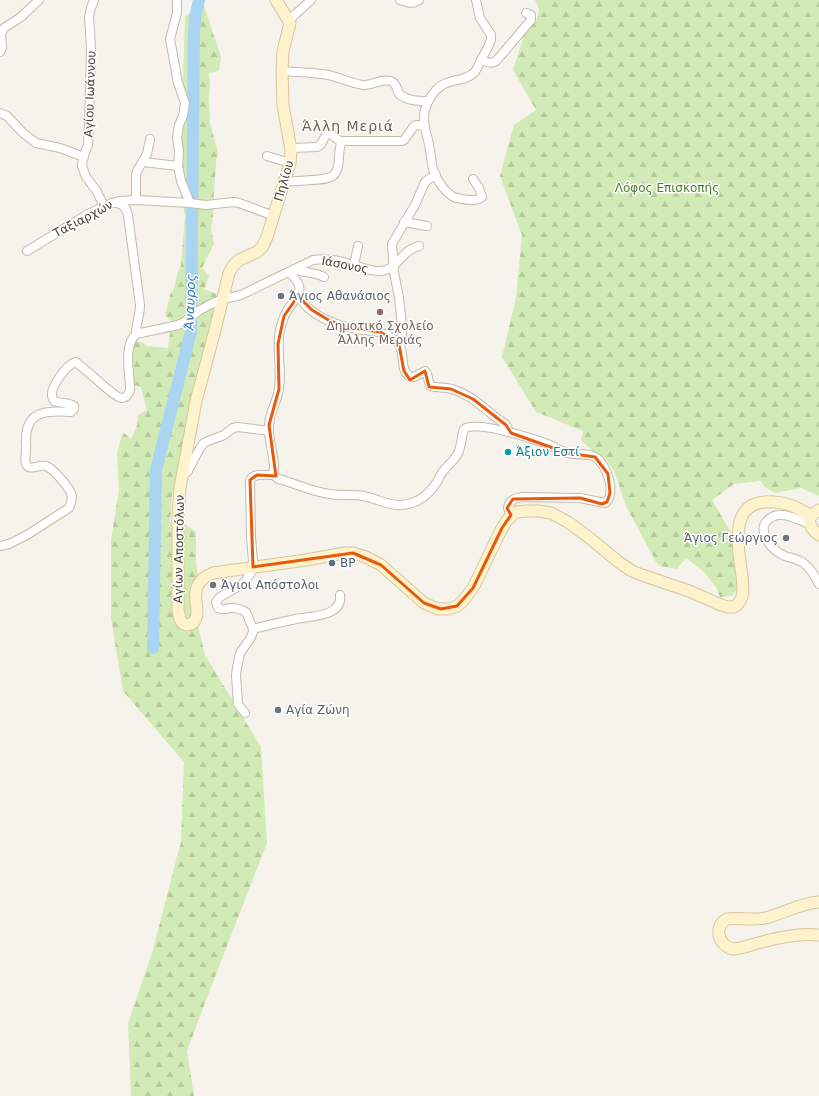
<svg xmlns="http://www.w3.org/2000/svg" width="819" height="1096" font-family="'DejaVu Sans',sans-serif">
<defs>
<pattern id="forest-firs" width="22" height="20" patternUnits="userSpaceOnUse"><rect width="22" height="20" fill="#d2eab5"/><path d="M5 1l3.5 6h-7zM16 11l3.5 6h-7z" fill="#b6ca9c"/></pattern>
</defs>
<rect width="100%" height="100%" fill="#f6f3ec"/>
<g fill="url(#forest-firs)">
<path d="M202,0L221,57L219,71L209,73L210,82L209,96L210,123L218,153L216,163L213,207V216L211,229L214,244L202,268L209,275L204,290C209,290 212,292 216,294V297L209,339L200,363L196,383L179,472L172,496L170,522H182L196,532V562L198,574L193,582L191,595V616L198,621V626L205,655L261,747L267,843L208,995L187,1051L194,1096H131L128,1023L152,953L181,842L184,762L123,691L111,618V540L119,490L117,453L123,432L131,439L137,426L138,415L147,410L141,387L132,384C132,369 129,354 136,341L143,343L147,346L168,348L170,332L174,329V323L171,321L165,315L171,292L174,289L177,275L181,265L185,216L181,196L180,172L185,17Z"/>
<polygon points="535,0 819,0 819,496 801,488 775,493 765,487 761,481 734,484 712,500 732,534 737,589 732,596 720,597 716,587 704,572 686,558 677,569 660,566 656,562 626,506 614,471 605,458 593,451 581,440 583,431 536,412 502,357 516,298 522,235 500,176 514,125 536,110 513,70 524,35 537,19 539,9"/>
</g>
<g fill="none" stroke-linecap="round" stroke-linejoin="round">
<polyline stroke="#a9d4f2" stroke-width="12" points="153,648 156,470 191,331 194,31 196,13 199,0"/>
<defs>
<g id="minor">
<polyline points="94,0 91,8 89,17 91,48 89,125 88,145 83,158 82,166 86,177 96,190 104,206"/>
<polyline points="177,0 177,13 170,39 178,83 185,103 183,116 179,125 177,137 179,152 178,166 181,181 190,203 206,205 234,202 239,203 274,216"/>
<path d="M400,0C407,2 413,5 419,0"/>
<polyline points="289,20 311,0"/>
<polyline points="0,52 2,48 1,34 4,28 21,17 39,0"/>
<path d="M481,60C487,62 492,65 497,60L531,20V15L526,13"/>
<path d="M282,71C297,72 313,72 328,75C339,77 355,85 364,85C374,85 381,78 391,81C397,84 397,89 399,94C408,101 417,101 428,101"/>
<polyline points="0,113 7,116 23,133 36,143 60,148 84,157"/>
<polyline points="291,148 317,147 321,144 326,135 328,134 332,135 341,142"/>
<polyline points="267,156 290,163"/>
<polyline points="143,162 178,166"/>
<path d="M473,179L479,188L482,197C476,203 464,199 456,198C446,194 436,180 433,169C431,161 431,153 429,145C427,134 423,125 424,115C425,105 430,97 436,90C448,77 462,84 475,72L488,47L491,40V35L480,18L476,0"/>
<path d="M284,182C294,181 303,181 312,180C333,179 339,177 339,155C340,150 339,145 343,141H402L404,140L414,126L417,125L424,126"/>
<polyline points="136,200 136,175 137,171 147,154 150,139"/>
<path d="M115,203C122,203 126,207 128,215L140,305C140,315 136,324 136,334"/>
<polyline points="404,222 427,226"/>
<polyline points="27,251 88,214 112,203 119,201 136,200 190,203"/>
<polyline points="354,265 358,246"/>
<path d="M294,269C304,273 315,272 324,277"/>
<path d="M298,296C301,300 304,304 308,308C321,319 339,326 356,329C367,331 379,330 389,336C393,338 398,342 400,346C405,356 399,376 414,377L425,371L427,374L430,386C437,388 445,387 452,389C471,395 479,404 494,416C500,421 509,424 508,432"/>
<polyline points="399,345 402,334 402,326 399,298 394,272 392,244 415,205 425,182 429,179 436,175"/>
<polyline points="183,473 186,473 188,471 200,448 204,443 208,441 224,435 233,428 238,427 269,431"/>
<path d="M273,474L278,479L283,480C298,485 314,492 330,494C341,496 352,494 363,496C376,498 386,505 399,505C415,505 428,496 437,482C439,478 441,473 445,469C449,464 455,460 458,453C462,445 461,437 464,429C477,420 530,438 545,443C553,446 560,451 568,453C577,456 587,452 595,457C607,464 617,494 605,503L580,498L523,497C515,498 509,500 508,508L511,515"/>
<path d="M809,524C797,519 777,508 767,521C764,524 763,528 764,532C766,543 775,552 785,556C791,558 797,559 802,562C810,567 815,576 819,584"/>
<path d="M0,546L9,544L27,535L69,508C71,504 72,501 72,496C70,488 54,469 46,466C39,464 30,472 26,464C24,459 27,451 26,445C24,412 43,410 71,412L74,409V406C68,402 61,404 54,401C53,398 52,398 52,395C51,386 67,364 76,362L78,364C86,369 114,397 121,398C126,398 129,394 130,390C130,374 123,346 136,334L178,325L184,322L200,310L211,304L223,299L241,295L313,260C326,258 341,261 353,265C362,267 371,272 381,271C398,270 401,250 419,246"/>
<path d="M253,629C268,625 282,622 296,619C310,616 343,617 340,595"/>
<path d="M245,713L238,704L236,675L237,668L240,653L250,639L253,632V629L246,612C242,610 237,608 232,608C226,608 223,611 218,608L216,602L220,597L241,585L246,580L252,571L253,561L251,537L250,480C254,473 264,475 271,475L274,471C275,456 268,441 269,426C269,412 278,401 279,388C282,368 276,349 280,330C282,322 284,314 289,308C301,291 305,288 289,272"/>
</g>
<g id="secondary">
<path d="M276,0L290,23L283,51L282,71L283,105L291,150L290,163L267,237L263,246L257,252L239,260L233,266L229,273L214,334L196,401L180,488L178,517V610C179,613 179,616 180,619C184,628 193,626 196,618C198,613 197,607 196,602C194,587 199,579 213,573L306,560L345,553H353L366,557L381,565L424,603L438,609H449L457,606L462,602L473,588L502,528L508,519L516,512L527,511H539L551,513L568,522L587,536L620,563L632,571L642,575L689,591L721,605L728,607H734L738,604L741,599L743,593C743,582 742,572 740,562C737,539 733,504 765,502C782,500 798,507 811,516"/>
<path d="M819,510C805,517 808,527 819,535"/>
<path d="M819,902C800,903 783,914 765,918C752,921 739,917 727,919C721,922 718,928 719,934C719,941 727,948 733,949C741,949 750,945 758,943C777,938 798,933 819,935"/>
</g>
</defs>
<use href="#minor" stroke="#c2bbae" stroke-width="10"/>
<use href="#secondary" stroke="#d6c79b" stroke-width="13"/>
<use href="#minor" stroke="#fff" stroke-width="8"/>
<use href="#secondary" stroke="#fff3cd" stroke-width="11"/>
</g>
<path fill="none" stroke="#e8590c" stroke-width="3" stroke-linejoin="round" d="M298,296L312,310L330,321L347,327L380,332L393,339L399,345L404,371L410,380L425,371L429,387L451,389L473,399L506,425L511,433L567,453L595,457L608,474L610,493L607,502L602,504L580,498L513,499L507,508L511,515L502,528L473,588L457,606L441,609L424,603L381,565L353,553L253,567L250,480L257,475L276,476L269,425L279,389L278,344L284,316Z"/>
<g fill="#6b7280" stroke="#fff" stroke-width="1.5">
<circle cx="281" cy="296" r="4"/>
<circle cx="786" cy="538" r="4"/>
<circle cx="213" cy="585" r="4"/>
<circle cx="278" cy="710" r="4"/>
</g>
<circle fill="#8d6e63" stroke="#fff" stroke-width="1.5" cx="380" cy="312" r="4"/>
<circle fill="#0f9aa8" stroke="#fff" stroke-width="1.5" cx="508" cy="452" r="4"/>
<circle fill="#5c6f8a" stroke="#fff" stroke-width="1.5" cx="332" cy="563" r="4"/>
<g text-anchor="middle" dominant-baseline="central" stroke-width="3" stroke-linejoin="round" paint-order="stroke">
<g font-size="12" fill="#4b4439" stroke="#fff">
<text transform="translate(90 94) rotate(-88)">Αγίου Ιωάννου</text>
<text transform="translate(284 181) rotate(-74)">Πηλίου</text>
<text transform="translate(83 219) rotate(-28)">Ταξιαρχών</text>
<text transform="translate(345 265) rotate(11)">Ιάσονος</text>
<text transform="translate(179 549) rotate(-89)">Αγίων Αποστόλων</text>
</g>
<g font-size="12" fill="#4a7f2a" stroke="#fff">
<text x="667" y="188">Λόφος Επισκοπής</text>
</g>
<g font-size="12" fill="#5b616d" stroke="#fff" text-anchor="start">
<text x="289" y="296">Άγιος Αθανάσιος</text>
<text x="778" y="538" text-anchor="end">Άγιος Γεώργιος</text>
<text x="221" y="585">Άγιοι Απόστολοι</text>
<text x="286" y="710">Αγία Ζώνη</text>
</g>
<g font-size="12" fill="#785e54" stroke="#fff">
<text x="380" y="326">Δημοτικό Σχολείο<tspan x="380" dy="14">Άλλης Μεριάς</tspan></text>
</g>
<g font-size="12" fill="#0d838f" stroke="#fff" text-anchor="start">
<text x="516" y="452">Άξιον Εστί</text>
</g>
<g font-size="12" fill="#4e5e75" stroke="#fff" text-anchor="start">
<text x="340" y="563">BP</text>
</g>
<g font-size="13" font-style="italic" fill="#2e7ab2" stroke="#fff">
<text transform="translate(190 302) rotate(-88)">Άναυρος</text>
</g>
<g font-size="14" letter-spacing="1" fill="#6e6250" stroke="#fff">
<text x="348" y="126">Άλλη Μεριά</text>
</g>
</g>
</svg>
